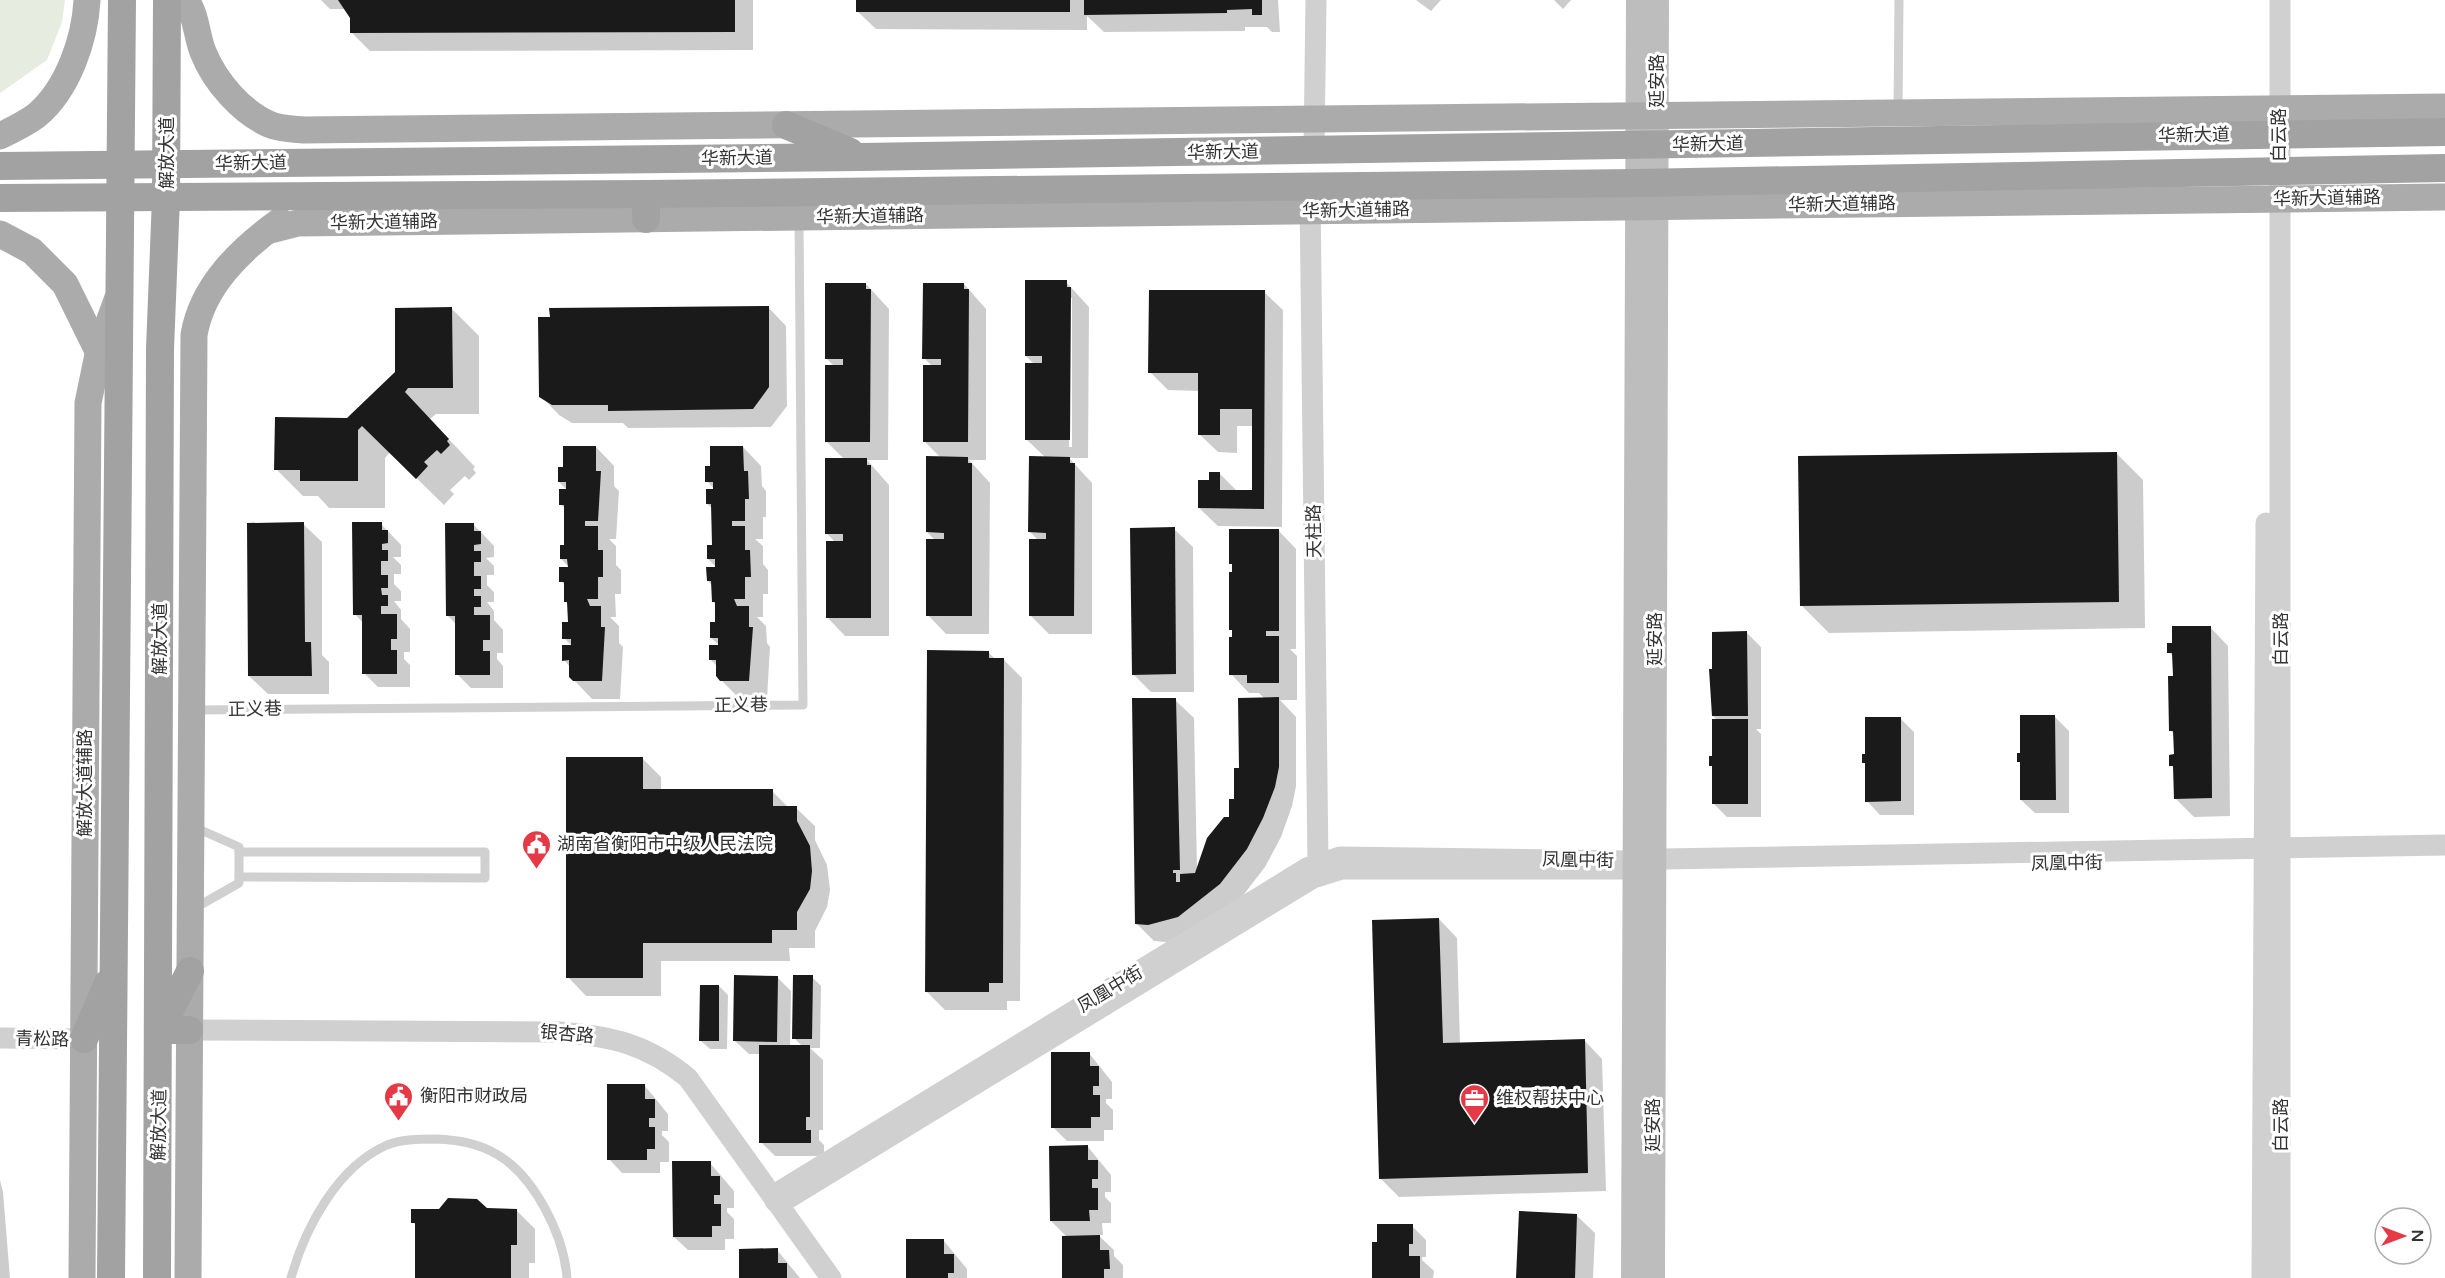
<svg xmlns="http://www.w3.org/2000/svg" width="2445" height="1278" font-family="'Varela Round','Noto Sans SC',sans-serif">
<rect width="100%" height="100%" fill="#fff"/>
<polygon fill="#e6ecdf" points="0,0 65,0 62,22 47,60 0,93"/>
<g fill="#0003" fill-rule="evenodd">
<polygon points="321,0 753,0 753,50 370,51 352,33 352,17 345,9 330,9"/>
<polygon points="857,0 1278,0 1280,32 1272,32 1267,27 1245,27 1245,31 1104,32 1087,16 1087,30 876,29 857,11"/>
<polygon points="1416,0 1441,0 1431,11"/>
<polygon points="1554,0 1571,0 1563,9"/>
<path d="M1066,282L1089,307L1088,458H1069L1092,483V634H1049L1030,615L1039,541L1030,532L1046,458L1026,439L1035,365L1026,356ZM1069,298H1072V447H1069Z"/>
<polygon points="866,284 889,309 888,460 867,460 889,485 889,636 845,636 827,617 835,542 827,534 845,460 826,441 835,367 826,358"/>
<polygon points="964,284 986,309 986,460 969,460 990,483 989,634 946,634 928,615 936,541 927,532 941,458 924,441 933,367 924,358"/>
<polygon points="1264,292 1283,310 1282,527 1218,526 1199,508 1219,473 1237,491 1253,491 1253,426 1237,426 1237,453 1218,452 1199,434 1199,391 1168,390 1150,372"/>
<polygon points="768,307 786,326 787,406 771,427 628,428 623,423 572,423 559,415 541,396"/>
<polygon points="452,309 479,336 479,414 436,414 430,419 475,467 473,469 476,473 469,480 465,476 450,490 454,494 444,505 390,452 385,458 385,508 329,508 318,496 303,496 276,469 347,419 396,373"/>
<polygon points="596,447 614,466 614,486 619,491 616,539 609,539 616,546 616,565 621,570 621,594 615,594 616,617 610,617 619,626 619,643 623,647 620,699 592,699 574,680 570,667 564,660 572,646 564,638 569,624 569,605 566,602 566,586 561,581 571,569 561,559 566,546 566,509 560,504 568,491 559,482 564,468"/>
<polygon points="743,447 761,466 762,486 766,491 766,517 763,517 763,539 755,539 763,546 763,564 768,570 768,594 763,594 763,617 757,617 766,626 767,643 770,647 767,699 740,699 721,680 718,667 711,660 720,646 711,638 716,624 716,605 713,602 713,586 708,581 718,569 708,559 713,546 713,509 707,504 716,491 707,481"/>
<polygon points="2116,453 2143,480 2145,628 1829,633 1802,606"/>
<polygon points="303,524 322,542 322,655 329,662 329,694 268,694 249,676"/>
<polygon points="381,524 401,545 401,557 393,557 401,565 401,574 394,574 394,584 401,591 401,601 394,601 401,610 401,619 410,629 410,652 404,652 404,659 410,665 410,687 378,687 364,673 363,623 355,614"/>
<polygon points="474,525 494,546 494,557 486,558 494,566 494,575 487,575 487,585 494,592 494,602 487,602 494,611 494,620 503,630 503,653 497,653 497,659 503,666 503,688 471,688 457,674 456,624 447,615"/>
<polygon points="1174,529 1193,547 1194,692 1151,692 1133,674"/>
<polygon points="1278,530 1296,549 1296,649 1290,649 1297,656 1297,700 1280,700 1296,717 1296,786 1292,806 1281,837 1265,867 1238,902 1167,942 1154,941 1136,923 1175,700 1194,718 1197,870 1231,818 1241,769 1265,699 1259,693 1249,693 1231,674 1234,567 1231,563"/>
<polygon points="2210,627 2228,646 2230,816 2194,817 2175,798 2175,769 2171,765 2175,756 2175,735 2170,730 2174,657 2169,652"/>
<polygon points="1747,633 1761,647 1761,729 1756,729 1761,734 1761,817 1727,817 1713,803 1713,768 1711,765 1718,721 1713,716 1713,670"/>
<polygon points="988,652 996,660 1004,660 1022,678 1020,1001 1007,1001 1007,1010 945,1010 927,992"/>
<polygon points="2055,717 2069,731 2069,813 2035,813 2021,800 2021,763 2019,761"/>
<polygon points="1900,718 1914,732 1914,815 1880,815 1867,801 1867,765 1864,763"/>
<polygon points="642,758 661,777 661,791 772,791 789,808 796,808 815,826 815,840 827,865 830,890 827,907 815,931 815,948 789,948 790,961 661,961 661,996 586,996 568,977"/>
<polygon points="1439,919 1457,938 1460,1044 1584,1040 1602,1059 1606,1191 1399,1197 1380,1178"/>
<polygon points="777,977 791,991 790,1046 802,1046 794,1038 812,977 821,986 820,1048 810,1048 823,1060 823,1130 819,1130 819,1140 824,1145 824,1156 775,1156 761,1142 760,1054 749,1054 735,1041"/>
<polygon points="719,986 728,995 727,1049 710,1049 701,1041"/>
<polygon points="1089,1053 1112,1082 1112,1099 1106,1099 1106,1103 1113,1110 1113,1130 1104,1130 1104,1141 1067,1141 1053,1127"/>
<polygon points="645,1086 668,1114 668,1131 662,1131 662,1135 669,1142 669,1162 660,1162 660,1173 622,1173 609,1159"/>
<polygon points="1088,1147 1111,1175 1111,1192 1105,1192 1105,1197 1111,1203 1111,1223 1102,1223 1103,1235 1098,1235 1114,1250 1114,1256 1123,1265 1123,1278 1063,1278 1067,1237 1051,1221"/>
<polygon points="710,1163 734,1191 734,1208 727,1208 727,1212 734,1219 734,1239 725,1239 725,1250 688,1250 674,1237"/>
<polygon points="0,1180 3,1192 10,1278 0,1278"/>
<polygon points="487,1210 516,1210 535,1229 535,1263 529,1263 529,1278 417,1278 417,1227 413,1222"/>
<polygon points="1576,1215 1595,1233 1593,1278 1518,1278"/>
<polygon points="1412,1226 1426,1240 1426,1257 1422,1257 1422,1260 1434,1271 1433,1278 1374,1278 1379,1243"/>
<polygon points="944,1241 967,1269 967,1278 907,1278"/>
<polygon points="777,1250 800,1278 741,1278"/>
</g>
<g fill="#1a1a1a">
<polygon points="338,0 735,0 735,32 350,33 350,18"/>
<rect x="856" y="0" width="214" height="12"/>
<polygon points="1084,0 1262,0 1262,15 1252,15 1252,9 1227,10 1227,13 1084,15"/>
<polygon points="1025,280 1067,280 1067,287 1071,287 1070,440 1025,440 1025,363 1042,363 1042,356 1025,356"/>
<polygon points="825,283 866,283 866,289 871,289 870,442 825,442 825,365 843,365 843,359 825,359"/>
<polygon points="923,283 964,283 964,289 969,289 968,442 923,442 923,365 941,365 941,359 922,359"/>
<polygon points="1149,290 1265,290 1264,509 1198,508 1198,480 1209,480 1209,472 1220,472 1220,490 1252,490 1252,409 1220,409 1220,435 1198,435 1198,373 1148,373"/>
<polygon points="769,306 769,387 753,409 608,411 608,405 552,405 539,397 538,317 550,317 549,308"/>
<polygon points="452,307 453,388 408,388 405,392 449,439 447,441 450,445 441,454 437,450 424,462 428,466 416,479 362,426 358,430 358,481 300,481 300,470 274,470 275,417 347,418 395,372 395,308"/>
<polygon points="563,446 596,446 596,471 601,471 598,521 585,521 585,526 598,526 598,550 603,550 603,577 598,577 598,599 587,599 590,606 601,606 601,627 605,627 602,681 573,681 569,677 569,660 562,661 562,645 571,645 571,639 562,639 562,622 568,622 567,602 564,602 564,582 559,582 559,567 568,567 567,559 560,559 560,545 564,545 564,505 559,505 559,489 566,489 566,482 558,482 558,467 563,467"/>
<polygon points="710,446 743,446 744,471 748,471 749,499 745,499 745,521 732,521 732,526 745,526 745,550 750,550 751,577 745,577 745,599 734,599 737,606 749,606 749,627 753,627 749,681 720,681 716,676 716,660 709,660 709,645 718,645 718,638 710,638 710,622 715,622 715,602 712,602 711,581 707,581 706,567 715,567 715,559 707,559 707,545 712,545 711,504 706,504 706,489 713,489 713,482 705,482 705,466 710,466"/>
<polygon points="2117,452 2119,602 1800,606 1798,456"/>
<polygon points="926,456 968,457 968,463 972,463 972,616 926,616 926,539 944,539 944,533 926,532"/>
<polygon points="1029,456 1070,457 1070,463 1075,463 1074,616 1029,616 1029,539 1046,539 1046,533 1028,532"/>
<polygon points="825,458 867,458 867,465 871,465 871,618 826,618 826,541 843,541 843,534 825,534"/>
<polygon points="304,522 305,642 311,642 312,676 248,676 247,523"/>
<polygon points="352,522 382,522 382,530 388,530 388,543 382,544 382,550 388,550 388,561 381,561 381,575 388,575 388,588 381,588 382,595 388,595 388,606 381,606 381,614 397,614 397,639 391,639 391,650 397,650 397,674 362,674 362,615 353,615"/>
<polygon points="445,523 474,523 474,531 481,531 481,544 474,545 474,551 481,551 481,562 474,562 474,576 481,576 481,589 474,589 474,596 481,596 481,607 474,607 474,615 490,615 490,640 483,640 483,651 490,651 490,675 455,675 455,616 446,616"/>
<polygon points="1175,527 1176,674 1132,675 1130,528"/>
<polygon points="1229,529 1279,529 1279,631 1266,631 1266,636 1279,636 1279,683 1247,683 1247,675 1229,675 1229,637 1232,637 1232,630 1229,630 1229,572 1232,572 1232,564 1229,564"/>
<polygon points="2172,626 2211,626 2212,798 2174,799 2173,766 2169,766 2169,755 2174,754 2173,731 2169,731 2168,676 2173,676 2172,653 2167,653 2167,643 2172,643"/>
<polygon points="1747,631 1748,716 1712,716 1709,669 1712,669 1712,632"/>
<polygon points="927,650 989,651 989,658 1004,658 1003,983 989,983 989,992 925,992"/>
<polygon points="1279,697 1279,767 1275,787 1263,818 1247,849 1220,884 1178,917 1148,925 1135,924 1132,698 1176,698 1180,870 1173,870 1173,873 1176,873 1176,882 1180,882 1180,874 1195,873 1207,838 1224,817 1229,817 1229,799 1234,799 1234,768 1239,768 1238,698"/>
<polygon points="2020,715 2055,715 2056,800 2020,800 2020,762 2017,762 2017,753 2020,753"/>
<polygon points="1865,717 1901,717 1901,801 1865,802 1865,763 1862,763 1862,754 1865,754"/>
<polygon points="1712,719 1748,719 1748,804 1712,804 1712,766 1709,766 1709,756 1712,756"/>
<polygon points="566,757 643,757 643,789 773,789 773,806 797,806 797,821 810,846 812,871 810,889 797,912 797,930 772,930 772,943 643,943 643,978 566,978"/>
<polygon points="1439,918 1443,1043 1585,1039 1588,1173 1379,1179 1372,920"/>
<polygon points="734,975 778,976 777,1042 733,1041"/>
<polygon points="793,975 813,975 812,1039 792,1039"/>
<polygon points="700,985 719,985 719,1041 699,1041"/>
<polygon points="759,1045 810,1045 810,1117 806,1117 806,1130 811,1130 811,1143 759,1143"/>
<polygon points="1051,1052 1090,1052 1090,1066 1099,1066 1099,1086 1093,1086 1093,1095 1100,1095 1100,1117 1091,1117 1091,1128 1051,1128"/>
<polygon points="607,1084 645,1084 645,1099 655,1099 655,1118 649,1118 649,1127 655,1127 655,1149 647,1149 647,1160 607,1160"/>
<polygon points="1088,1145 1088,1160 1098,1160 1098,1179 1092,1179 1092,1188 1098,1188 1098,1210 1089,1210 1090,1221 1050,1221 1049,1146"/>
<polygon points="672,1161 711,1161 711,1176 720,1176 720,1195 714,1195 714,1204 721,1204 721,1226 712,1226 712,1237 673,1237"/>
<polygon points="448,1198 477,1199 487,1208 517,1209 517,1245 511,1245 511,1278 415,1278 415,1223 411,1223 411,1209 439,1209"/>
<polygon points="1519,1211 1577,1214 1575,1278 1516,1278"/>
<polygon points="1377,1224 1413,1224 1413,1244 1409,1244 1409,1256 1420,1256 1420,1278 1372,1278 1372,1242 1377,1242"/>
<polygon points="1100,1235 1100,1250 1109,1250 1110,1269 1104,1269 1104,1278 1062,1278 1062,1236"/>
<polygon points="906,1239 944,1239 944,1254 954,1254 954,1273 948,1273 948,1278 906,1278"/>
<polygon points="778,1248 778,1263 787,1263 787,1278 739,1278 739,1249"/>
</g>
<g fill="none" stroke-linecap="round" stroke-linejoin="round">
<g stroke="#d0d0d0" stroke-width="9">
<polyline points="1898,112 1899,0"/>
<polyline points="193,710 803,705 799,219"/>
<polyline points="194,827 239,847 239,883 195,908"/>
<polyline points="239,877 485,878 485,852 239,852"/>
<path d="M291,1278C305,1228 337,1167 387,1145C402,1139 421,1139 436,1139C458,1140 478,1143 498,1155C535,1177 564,1236 567,1278"/>
</g>
<g stroke="#d0d0d0" stroke-width="21">
<polyline points="2280,0 2280,1278"/>
<polyline points="1314,150 1316,0"/>
<polyline points="1310,196 1318,864 1320,876"/>
<polygon points="1340,857 1627,861 1634,865 1627,869 1342,869 1313,878 787,1199 775,1201 782,1190 1307,868"/>
<polyline points="1654,864 1663,859 2445,845"/>
<path d="M189,1030L559,1032C611,1036 647,1044 688,1078L831,1278"/>
<polyline points="0,1038 84,1039"/>
<polyline points="2262,1278 2266,523"/>
</g>
<g stroke="#bdbdbd" stroke-width="24">
<polyline points="1633,1278 1638,0"/>
<polyline points="1653,1278 1657,0"/>
</g>
<g stroke="#ababab" stroke-width="27">
<path d="M186,0C197,17 196,34 203,52C215,82 242,113 271,125C281,129 293,129 304,130L2445,107"/>
<path d="M0,136C12,130 27,123 37,115C68,89 85,39 87,0"/>
<polyline points="267,231 298,223 2445,197"/>
<polyline points="0,234 32,251 65,284 102,359"/>
<polyline points="82,1278 88,403 99,350 117,300"/>
<path d="M188,1278L194,335C202,286 241,249 280,221"/>
</g>
<g stroke="#a2a2a2" stroke-width="28">
<polyline points="786,125 850,152"/>
<polyline points="0,166 860,157 2445,132"/>
<polyline points="0,198 646,194 1637,183 2445,168"/>
<polyline points="646,219 646,194"/>
<polyline points="189,1030 160,1030 190,971"/>
<polyline points="84,1039 108,983"/>
<polyline points="111,1278 122,0"/>
<polyline points="157,1278 160,349 166,198 167,0"/>
</g>
</g>
<defs>
<symbol id="civic-pin" viewBox="-11 -11 22 30"><path d="M0 17L-7.5 6A9.5 9.5 0 1 1 7.5 6Z" fill="#e63946" stroke="#fff"/><path d="M-.6-6.5H3V-4.5H.6V-3L4-1V1h2V6H-6V1h2V-1L-.6-3ZM-1.2 2.5V6h2.4V2.5Z" fill="#fff"/></symbol>
<symbol id="office-pin" viewBox="-11 -11 22 30"><path d="M0 17L-7.5 6A9.5 9.5 0 1 1 7.5 6Z" fill="#e63946" stroke="#fff"/><path d="M-6-3h4V-5.5h4V-3h4V5H-6ZM-1-4.5V-3h2v-1.5ZM-6 0V1H6V0Z" fill="#fff"/></symbol>
</defs>
<g fill-rule="evenodd">
<use href="#civic-pin" x="520" y="828" width="33" height="45"/>
<use href="#civic-pin" x="382" y="1080" width="33" height="45"/>
<use href="#office-pin" x="1458" y="1082" width="33" height="45"/>
</g>
<g text-anchor="middle" dominant-baseline="central" stroke-width="6" stroke-linejoin="round" paint-order="stroke">
<g font-size="18" fill="#333" stroke="#fff">
<text transform="translate(1657 81) rotate(-90)">延安路</text>
<text transform="translate(2194 135) rotate(-1)">华新大道</text>
<text transform="translate(2279 135) rotate(-90)">白云路</text>
<text transform="translate(1708 144) rotate(-1)">华新大道</text>
<text transform="translate(1223 152) rotate(-1)">华新大道</text>
<text transform="translate(167 153) rotate(-90)">解放大道</text>
<text transform="translate(737 158) rotate(-1)">华新大道</text>
<text transform="translate(251 163) rotate(-1)">华新大道</text>
<text transform="translate(2327 198) rotate(-1)">华新大道辅路</text>
<text transform="translate(1842 204) rotate(-1)">华新大道辅路</text>
<text transform="translate(1356 210) rotate(-1)">华新大道辅路</text>
<text transform="translate(870 216) rotate(-1)">华新大道辅路</text>
<text transform="translate(384 222) rotate(-1)">华新大道辅路</text>
<text transform="translate(1314 531) rotate(-91)">天柱路</text>
<text transform="translate(160 639) rotate(-90)">解放大道</text>
<text transform="translate(1655 639) rotate(-90)">延安路</text>
<text transform="translate(2281 639) rotate(-90)">白云路</text>
<text transform="translate(741 705) rotate(-1)">正义巷</text>
<text transform="translate(255 709) rotate(-1)">正义巷</text>
<text transform="translate(85 783) rotate(-90)">解放大道辅路</text>
<text transform="translate(1578 860) rotate(1)">凤凰中街</text>
<text transform="translate(2067 863) rotate(-1)">凤凰中街</text>
<text transform="translate(1110 989) rotate(-31)">凤凰中街</text>
<text transform="translate(567 1034) rotate(5)">银杏路</text>
<text transform="translate(42 1039) rotate(1)">青松路</text>
<text transform="translate(159 1125) rotate(-89)">解放大道</text>
<text transform="translate(1653 1125) rotate(-90)">延安路</text>
<text transform="translate(2281 1125) rotate(-90)">白云路</text>
</g>
<g font-size="18" fill="#333" stroke="#fff" text-anchor="start">
<text x="557" y="844">湖南省衡阳市中级人民法院</text>
<text x="420" y="1096">衡阳市财政局</text>
<text x="1496" y="1098">维权帮扶中心</text>
</g>
</g>
<g transform="translate(2403 1236) rotate(90)"><circle r="28" fill="#ffffff" stroke="#adadad" stroke-width="1.5"/>
<path d="M0-4.5L10 22L0 15L-10 22Z" fill="#e63946"/>
<text y="-9" font-size="16" font-weight="bold" text-anchor="middle" fill="#333333">N</text>
</g>
</svg>
